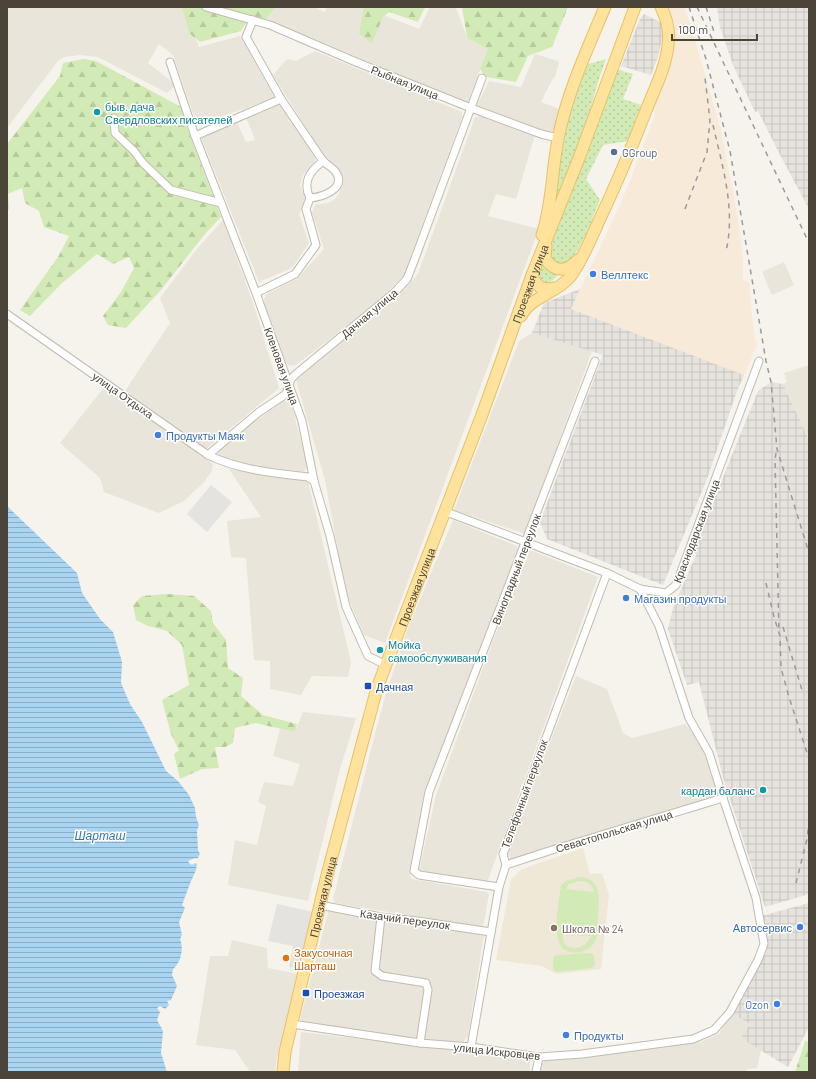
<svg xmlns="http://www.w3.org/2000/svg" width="816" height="1079" font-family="Barlow,sans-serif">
<defs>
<pattern id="industrial-grid" width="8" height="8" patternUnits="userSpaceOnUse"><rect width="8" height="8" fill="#e6e2dd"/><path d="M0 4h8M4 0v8" fill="none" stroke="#c7c3be"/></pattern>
<pattern id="grass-dots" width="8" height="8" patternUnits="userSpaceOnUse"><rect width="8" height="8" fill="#d2eab5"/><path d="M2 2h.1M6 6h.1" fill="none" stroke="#b6ca9c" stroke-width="1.8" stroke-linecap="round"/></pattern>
<pattern id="forest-firs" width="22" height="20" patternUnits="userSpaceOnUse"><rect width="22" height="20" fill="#d2eab5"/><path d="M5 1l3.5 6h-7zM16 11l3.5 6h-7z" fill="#b6ca9c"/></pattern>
<pattern id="water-rules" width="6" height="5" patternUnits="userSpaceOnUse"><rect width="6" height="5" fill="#a9d4f2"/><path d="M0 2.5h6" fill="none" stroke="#8caec5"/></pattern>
</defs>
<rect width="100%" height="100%" fill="#f6f3ec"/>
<g fill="#eae5da">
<polygon points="7,7 183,7 199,47 240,36 275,98 197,125 173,55 159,44 148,63 176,85 167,93 98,57 80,55 64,57 58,61 7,128"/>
<polygon points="276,7 313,7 325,12 327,7 362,7 419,29 430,7 451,7 456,8 467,38 488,49 467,104 315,39 264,21"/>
<polygon points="315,51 462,112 462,117 404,275 391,289 364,313 296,365 290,366 285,362 265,308 264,299 267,294 299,277 324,249 312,213 315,205 328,203 335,199 339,194 343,183 342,174 334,163 327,161 273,75 287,59 296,61"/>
<polygon points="535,54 558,61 559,63 555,77 552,80 541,102 562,110 555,133 552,135 478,109 477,105 489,81 521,87"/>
<polygon points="279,103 313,151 315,157 315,161 303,175 300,185 306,201 299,214 309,243 292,268 259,282 201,137 237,122 246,142 255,140 246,117"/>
<polygon points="479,116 535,135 516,199 496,194 488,216 539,229 385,643 364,635 349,600 339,556 325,480 296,380 299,374 409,284 418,274 475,117"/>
<polygon points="223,220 253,303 279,388 206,449 125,391 170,323 160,298 196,250"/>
<polygon points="784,262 794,285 772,295 762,272"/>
<polygon points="532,333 592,351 525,534 454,510 519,341"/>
<polygon points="809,365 809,440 783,384 787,382 784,373"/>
<polygon points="105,386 213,464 212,471 204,482 184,501 159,513 104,492 100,478 60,443"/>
<polygon points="285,400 291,403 308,467 299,475 253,467 218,455 219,449 274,407"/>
<polygon points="229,469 308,481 351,662 348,677 312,676 301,695 270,689 270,661 254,660 246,558 231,557 227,521 261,517"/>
<polygon points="453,520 517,546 517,551 428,787 410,876 412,879 487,892 489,894 483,928 335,903 333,899 376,730 387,690 408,628"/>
<polygon points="530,550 598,577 488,880 481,883 454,878 454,876 419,871 436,795 493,641"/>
<polygon points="576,676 607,689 623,733 632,738 685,724 695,735 706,758 718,797 512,861 508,854 509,847"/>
<polygon points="303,712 356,718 340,769 308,901 228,885 235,840 257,845 266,806 258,802 264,782 293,786 300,764 273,756 280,729 295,732"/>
<polygon points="329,909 484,934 468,1036 462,1044 428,1040 304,1023 300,1019"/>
<polygon points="232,940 267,948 268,968 298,974 284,1041 277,1057 275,1072 250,1072 235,1050 196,1045 210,956 228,956"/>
<polygon points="731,1013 750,1024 742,1038 761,1050 757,1068 747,1069 746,1072 540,1072 540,1066 545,1060 565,1059 701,1042 719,1034"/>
<polygon points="301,1032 531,1059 529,1072 298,1072"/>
</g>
<polygon fill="#f7ead8" points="668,7 684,7 692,29 721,131 738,218 743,258 743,280 749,282 754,336 757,345 744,375 571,309 622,201 654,118 655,112 652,109 658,94 660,94 675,36 675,25"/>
<g fill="url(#industrial-grid)">
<polygon points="717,7 809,7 809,209 778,151 758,111 755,112 733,65 720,27"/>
<polygon points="644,14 662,23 662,38 658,57 651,75 621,66 640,19"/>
<polygon points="580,289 571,309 744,375 737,391 707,479 663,585 547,539 540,522 603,355 532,333 544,303"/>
<polygon points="771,382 783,384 809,440 809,894 765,907 723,777 699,682 687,685 668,629 673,608 696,555 693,551 758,391"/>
<polygon points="809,903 809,1027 788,1067 741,1038 750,1024 731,1013 762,961 768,945 761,916"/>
</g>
<polygon fill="#efe8d6" points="583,848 590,874 602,873 609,895 601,969 556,974 542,966 496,960 511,879 522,869"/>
<g fill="url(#grass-dots)">
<polygon points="606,59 599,79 582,137 552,212 559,154 573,101 585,65"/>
<path d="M616,69L633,74L623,99L641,105L628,141L603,145L586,179L600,200C591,220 582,252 565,265C549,261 547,257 551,241Z"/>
<polygon points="543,261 559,274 552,281 546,284 537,279 538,272"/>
</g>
<g fill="url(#forest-firs)">
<polygon points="182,7 276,7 264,21 248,19 241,31 200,42 189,33"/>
<polygon points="364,7 425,7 418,22 389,12 383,17 372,43 359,34"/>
<polygon points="462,7 568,7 552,47 528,56 516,82 486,77 480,69 488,49 467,38"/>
<polygon points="84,59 96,61 183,108 187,128 221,217 205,234 161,290 126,328 108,325 103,316 121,292 134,268 129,257 113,264 97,254 61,284 30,316 20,310 58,257 69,236 44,227 39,211 25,203 22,188 8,194 9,209 7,211 7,144 60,76 63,63"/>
<polygon points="167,594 194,596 211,611 213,623 226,640 228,668 243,678 241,696 263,715 297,724 295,732 255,723 235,728 233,743 225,747 215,747 219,768 202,769 180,779 174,754 179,750 171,734 162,700 189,685 182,645 167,631 148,626 136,620 133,605 142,596"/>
<polygon points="805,1041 809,1042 809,1072 795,1072"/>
</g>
<g fill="#d2eab5" fill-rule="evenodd">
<path d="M580,877C603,879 599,901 598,918C598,924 599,933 596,939C593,947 588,950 580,952C545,959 559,904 561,885L566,881ZM579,881C587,881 592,884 594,892L566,889L569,884ZM563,935L591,936C585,953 560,951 563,935Z"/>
<polygon points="591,953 594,956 595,965 592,968 556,972 553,969 553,958 556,955"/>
</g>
<g fill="#e5e3e0">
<polygon points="211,485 232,502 207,532 187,514"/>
<polygon points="277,904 313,912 300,969 289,967 293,946 268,941"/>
</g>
<path fill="url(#water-rules)" d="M7,506L77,573L82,593L100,619L113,632L122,662L121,683L130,704L142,722L166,771L178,781L189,795L195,808L196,817L199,825L197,830L198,850L200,854L197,859L195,858L188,861L189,863L192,865L195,863L197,864L196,870L191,881L182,905L185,908L179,922L182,935L180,939C184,948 181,963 173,969L172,975L177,986L171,1000L167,1001L169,1005L165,1009L160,1006L157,1008L160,1012L157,1020L163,1031L161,1053L167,1072H7Z"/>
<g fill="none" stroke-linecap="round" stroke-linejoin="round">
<defs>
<g id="street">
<polyline points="206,7 270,25 356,62 471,108 541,134 558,138"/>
<path d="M253,20L246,37L281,99L323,161C327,165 334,168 337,174C345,190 321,197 310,198"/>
<polyline points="170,62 195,136 256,293 302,421 314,481 330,536 346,607 368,656 386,665"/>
<polyline points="114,118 115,133 134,151 143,163 171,190 221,203"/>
<polyline points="195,136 281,99"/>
<path d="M310,198C302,182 310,171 323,161"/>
<polyline points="256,293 295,274 316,245 306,209 310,198"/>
<path d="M7,314L208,455C239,470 274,473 308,477L314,481"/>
<polyline points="208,455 259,412 286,394 291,379 296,374 394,293 407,279 414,261 482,78"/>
<polyline points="444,511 607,573 640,589"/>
<polyline points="506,865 552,850 723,798"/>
<polyline points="499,887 419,875 414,871 429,792 595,361"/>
<polyline points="320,905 381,917 417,921 491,932"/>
<polyline points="381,917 375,971 382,976 426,983 428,990 420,1043"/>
<polyline points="292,1024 420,1043 471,1047 539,1057 582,1054 693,1039 714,1030 730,1012 758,960 764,944 756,898 723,798 709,753 689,718 659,626 640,589 666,593 676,585 759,361"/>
<polyline points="471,1047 499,887 506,865 503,854 607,573"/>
<polyline points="536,1072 539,1057"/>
</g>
<g id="primary">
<path d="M542,235C552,207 552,169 558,139C567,93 587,50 605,7"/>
<path d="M546,246L545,258C554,273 567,272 578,260"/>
<polyline points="532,275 534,281 541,288 548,289 555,288"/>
<path d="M521,316C530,297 557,293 570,277C582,261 590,241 598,223C616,185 632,147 647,108C655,88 666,67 668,45C670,32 667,19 661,7"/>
<path id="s1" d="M283,1072L285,1052L327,875L377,688L483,412L532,275L579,158L635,7"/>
</g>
</defs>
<use href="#street" stroke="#c2bbae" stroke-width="9"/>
<use href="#primary" stroke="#e6c16a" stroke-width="13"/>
<use href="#street" stroke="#fff" stroke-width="7"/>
<use href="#primary" stroke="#ffe39c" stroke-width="11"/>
<g stroke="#9a9a9a" stroke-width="1.5" stroke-dasharray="5 5" stroke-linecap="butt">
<polyline points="689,7 706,59 730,151 766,361 771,382 777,449 809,553"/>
<polyline points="697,7 809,243"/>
<polyline points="706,7 715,35"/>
<path d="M713,125C722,165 736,209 726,251"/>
<polyline points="685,209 707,152 710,120 705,78"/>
<polyline points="776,453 775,460 779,633"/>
<polyline points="766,583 774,617 780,636 781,668 789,697 809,759"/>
<polyline points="783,627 802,690"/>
<polyline points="796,883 807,839 809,821"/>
</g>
</g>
<g fill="#0f9aa8" stroke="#fff" stroke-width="1.5">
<circle cx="97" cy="112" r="4"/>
<circle cx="380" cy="650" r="4"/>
<circle cx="763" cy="790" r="4"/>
</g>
<circle fill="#5c6f8a" stroke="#fff" stroke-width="1.5" cx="614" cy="152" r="4"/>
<g fill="#3f7fe0" stroke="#fff" stroke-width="1.5">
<circle cx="593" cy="274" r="4"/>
<circle cx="158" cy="435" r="4"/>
<circle cx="626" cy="598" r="4"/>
<circle cx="800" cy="927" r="4"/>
<circle cx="777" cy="1004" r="4"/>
<circle cx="566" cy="1035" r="4"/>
</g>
<g fill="#1a4fb4" stroke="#fff" stroke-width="1.5">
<rect x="364" y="682" width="8" height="8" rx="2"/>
<rect x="302" y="989" width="8" height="8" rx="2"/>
</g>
<circle fill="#8d6e63" stroke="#fff" stroke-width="1.5" cx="554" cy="928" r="4"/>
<circle fill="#e8710a" stroke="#fff" stroke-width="1.5" cx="286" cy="958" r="4"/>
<g text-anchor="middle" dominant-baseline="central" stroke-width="3" stroke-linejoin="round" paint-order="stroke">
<g font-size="11" fill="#4b4439" stroke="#fff">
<text transform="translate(405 82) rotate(22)">Рыбная улица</text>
<text stroke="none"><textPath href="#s1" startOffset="828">Проезжая улица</textPath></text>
<text transform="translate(369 313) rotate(-40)">Дачная улица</text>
<text transform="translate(282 366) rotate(70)">Кленовая улица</text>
<text transform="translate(123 395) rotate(35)">улица Отдыха</text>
<text transform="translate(696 531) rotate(-69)">Краснодарская улица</text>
<text transform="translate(516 569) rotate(-69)">Виноградный переулок</text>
<text stroke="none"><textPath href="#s1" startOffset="504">Проезжая улица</textPath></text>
<text transform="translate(524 794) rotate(-70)">Телефонный переулок</text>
<text transform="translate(614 831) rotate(-17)">Севастопольская улица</text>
<text stroke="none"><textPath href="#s1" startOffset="180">Проезжая улица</textPath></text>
<text transform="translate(405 919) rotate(8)">Казачий переулок</text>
<text transform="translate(497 1051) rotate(6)">улица Искровцев</text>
</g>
<g font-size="11" fill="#0d838f" stroke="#fff" text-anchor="start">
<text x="105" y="106">быв. дача<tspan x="105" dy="13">Свердловских писателей</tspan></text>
<text x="388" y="644">Мойка<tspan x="388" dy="13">самообслуживания</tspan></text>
<text x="755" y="790" text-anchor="end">кардан баланс</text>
</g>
<g font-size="11" fill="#4e5e75" stroke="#fff" text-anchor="start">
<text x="622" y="152">GGroup</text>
</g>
<g font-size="11" fill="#366cbe" stroke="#fff" text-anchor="start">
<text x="601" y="274">Веллтекс</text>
<text x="166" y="435">Продукты Маяк</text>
<text x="634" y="598">Магазин продукты</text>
<text x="792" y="927" text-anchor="end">Автосервис</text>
<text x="769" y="1004" text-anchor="end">Ozon</text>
<text x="574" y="1035">Продукты</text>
</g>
<g font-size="11" fill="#164399" stroke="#fff" text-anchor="start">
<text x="376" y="686">Дачная</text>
<text x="314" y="993">Проезжая</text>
</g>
<g font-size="11" fill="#785e54" stroke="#fff" text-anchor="start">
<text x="562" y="928">Школа № 24</text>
</g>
<g font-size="11" fill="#c56008" stroke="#fff" text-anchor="start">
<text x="294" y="952">Закусочная<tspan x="294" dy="13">Шарташ</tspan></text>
</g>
<g font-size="12" font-style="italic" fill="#2e7ab2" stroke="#fff">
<text x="100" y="835">Шарташ</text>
</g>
</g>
<rect width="816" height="1079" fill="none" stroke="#4b4439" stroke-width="16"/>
<path d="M672 34v6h85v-6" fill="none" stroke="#4b4439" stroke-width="2"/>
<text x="678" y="34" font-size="12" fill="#4b4439" stroke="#ffffff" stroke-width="3" paint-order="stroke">100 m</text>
</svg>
